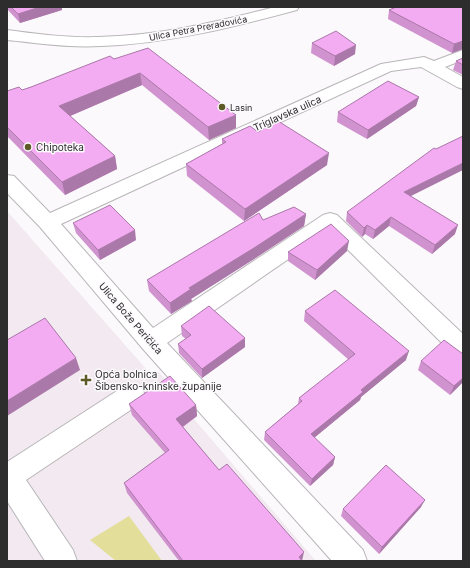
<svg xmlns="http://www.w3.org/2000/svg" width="470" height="568" font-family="Inter,sans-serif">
<rect width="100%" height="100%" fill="#fcf9fc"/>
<polygon fill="#f2e9f1" points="7,211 148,371 159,372 197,416 194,419 316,561 7,561"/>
<polygon fill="#e3df9a" points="129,516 162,561 116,561 90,540"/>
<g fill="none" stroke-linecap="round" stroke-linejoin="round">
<defs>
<g id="minor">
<path d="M275,7H299L297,10C233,27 167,44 101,46C69,48 38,43 7,40V30C37,34 68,38 98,37C158,36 217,22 275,7Z"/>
<polygon points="463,50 463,60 445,67 463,77 463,89 457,87 421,67 391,71 61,224 153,328 323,215 330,213 337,215 463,334 463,359 455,356 329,231 167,343 363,550 367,561 332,561 143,349 40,227 7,193 7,175 14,176 50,213 381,64 424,57 434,61"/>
<polygon points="132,384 141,387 145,395 141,403 26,480 73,550 77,561 45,561 7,501 7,462 123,387"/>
</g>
</defs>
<use href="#minor" stroke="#b8b6b8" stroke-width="2"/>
<use href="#minor" fill="#fff" fill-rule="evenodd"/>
</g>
<g fill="#d193cf">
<polygon points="7,7 62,7 62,10 20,23 7,9"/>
<polygon points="396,7 463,49 452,53 388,19 389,10"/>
<polygon points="312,43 355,54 334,66 311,53"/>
<polygon points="463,58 463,75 453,70 456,61"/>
<polygon points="114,59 236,115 236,128 209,140 142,85 70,116 115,156 117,169 65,195 7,136 7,91 22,90 31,87"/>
<polygon points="419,97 416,106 367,139 337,122 338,112"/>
<polygon points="258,132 327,165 244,221 187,176 186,164 222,144 222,139"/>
<polygon points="411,196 455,234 432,254 389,226 373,239 365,234 362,237 346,221 347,212"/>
<polygon points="306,214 304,226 254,259 191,299 192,301 171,314 149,291 147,280 263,220"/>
<polygon points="73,223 136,240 100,260 76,233"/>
<polygon points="347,251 315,280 288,261 288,252"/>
<polygon points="305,311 406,360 361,397 360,400 314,438 335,457 333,465 310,486 264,440 265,432 298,404 299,398 349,360 304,321"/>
<polygon points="181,326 245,347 202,378 179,353 178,344 186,339 182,336"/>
<polygon points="421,361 463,382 450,395 418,370"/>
<polygon points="129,404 196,405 197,416 183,427 219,470 302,561 179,561 127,493 124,483 165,453 132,415"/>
<polygon points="421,507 379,554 341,516 343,509"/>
</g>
<g fill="#aa78a9">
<polygon points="40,7 62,7 62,10 20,23 18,14"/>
<polygon points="463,41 463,49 452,53 454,44"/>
<polygon points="356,45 355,54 334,66 335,56"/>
<polygon points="140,73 142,85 63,119 59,106"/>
<polygon points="419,97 416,106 367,139 368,130"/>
<polygon points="236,115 236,128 209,140 208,127"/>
<polygon points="329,153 327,165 244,221 245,209"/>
<polygon points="115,156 117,169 65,195 62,182"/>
<polygon points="463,163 463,170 401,201 404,192"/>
<polygon points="306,214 304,226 254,259 191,299 192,301 171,314 170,303 189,288"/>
<polygon points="391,217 389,226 373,239 375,230"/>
<polygon points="367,225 365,234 362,237 364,228"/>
<polygon points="458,225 455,234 432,254 435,245"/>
<polygon points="135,230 136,240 100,260 98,250"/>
<polygon points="349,241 347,251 315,280 317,270"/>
<polygon points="245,338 245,347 202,378 202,369"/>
<polygon points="409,351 406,360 361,397 360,400 309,442 311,434 361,390"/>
<polygon points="76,358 80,370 7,416 7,401"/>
<polygon points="463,378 463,382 450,395 454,386"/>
<polygon points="196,405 197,416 178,430 176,419"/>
<polygon points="335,457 333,465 310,486 312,479"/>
<polygon points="425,500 421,507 379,554 382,547"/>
<polygon points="304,552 302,561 299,557"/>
</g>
<g fill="#f3abf1" stroke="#aa78a9">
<polygon points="11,7 40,7 18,14"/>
<polygon points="396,7 463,7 463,41 454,44 389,10"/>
<polygon points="336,31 356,45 335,56 312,43"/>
<polygon points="148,48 236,115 208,127 140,73 59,106 115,156 62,182 7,127 7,91 19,87 22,90 31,87 110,56 114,59"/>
<polygon points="463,58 463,65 456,61"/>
<polygon points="388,81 419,97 368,130 338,112"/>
<polygon points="278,121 329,153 245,209 186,164 226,142 222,139 250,126 258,132"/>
<polygon points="463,136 463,163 404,192 458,225 435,245 391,217 375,230 367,225 364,228 347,212 434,148 436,149"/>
<polygon points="110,205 135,230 98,250 73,223"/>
<polygon points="294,207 306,214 254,248 189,288 191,289 170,303 147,280 259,213 263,220"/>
<polygon points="331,224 349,241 317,270 288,252"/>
<polygon points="335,290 409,351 361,390 363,392 311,434 335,457 312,479 265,432 302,401 299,398 355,354 305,311"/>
<polygon points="209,306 245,338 202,369 178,344 191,335 181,326"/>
<polygon points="45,318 76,358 7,401 7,340"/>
<polygon points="444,340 463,354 463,378 454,386 421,361"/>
<polygon points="170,376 196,405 176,419 219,470 227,464 304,552 299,557 302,561 183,561 124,483 169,450 129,404"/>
<polygon points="386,465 425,500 382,547 343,509"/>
</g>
<g fill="#5d5a26" stroke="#fcf9fc" stroke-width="1.5">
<circle cx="222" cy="107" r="4"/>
<circle cx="28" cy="147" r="4"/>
<path d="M84 374h4v4h4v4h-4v4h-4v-4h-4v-4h4z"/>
</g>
<g text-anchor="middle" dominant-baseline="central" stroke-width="3" stroke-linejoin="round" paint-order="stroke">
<g font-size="9" fill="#2e2d2e" stroke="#fcf9fc">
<text transform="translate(198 28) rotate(-11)">Ulica Petra Preradovića</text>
</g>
<g font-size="9" fill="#2e2d2e" stroke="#fcf9fc" text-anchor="start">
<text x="230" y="107">Lasin</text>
</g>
<g font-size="10" fill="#2e2d2e" stroke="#fcf9fc">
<text transform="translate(287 113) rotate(-24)">Triglavska ulica</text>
<text transform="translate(131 318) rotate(49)">Ulica Bože Peričića</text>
</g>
<g font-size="10" fill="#2e2d2e" stroke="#fcf9fc" text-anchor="start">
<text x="36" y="147">Chipoteka</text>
<text x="95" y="374">Opća bolnica<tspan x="95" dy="12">Šibensko-kninske županije</tspan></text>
</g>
</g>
<rect width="470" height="568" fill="none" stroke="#2e2d2e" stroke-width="16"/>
</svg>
